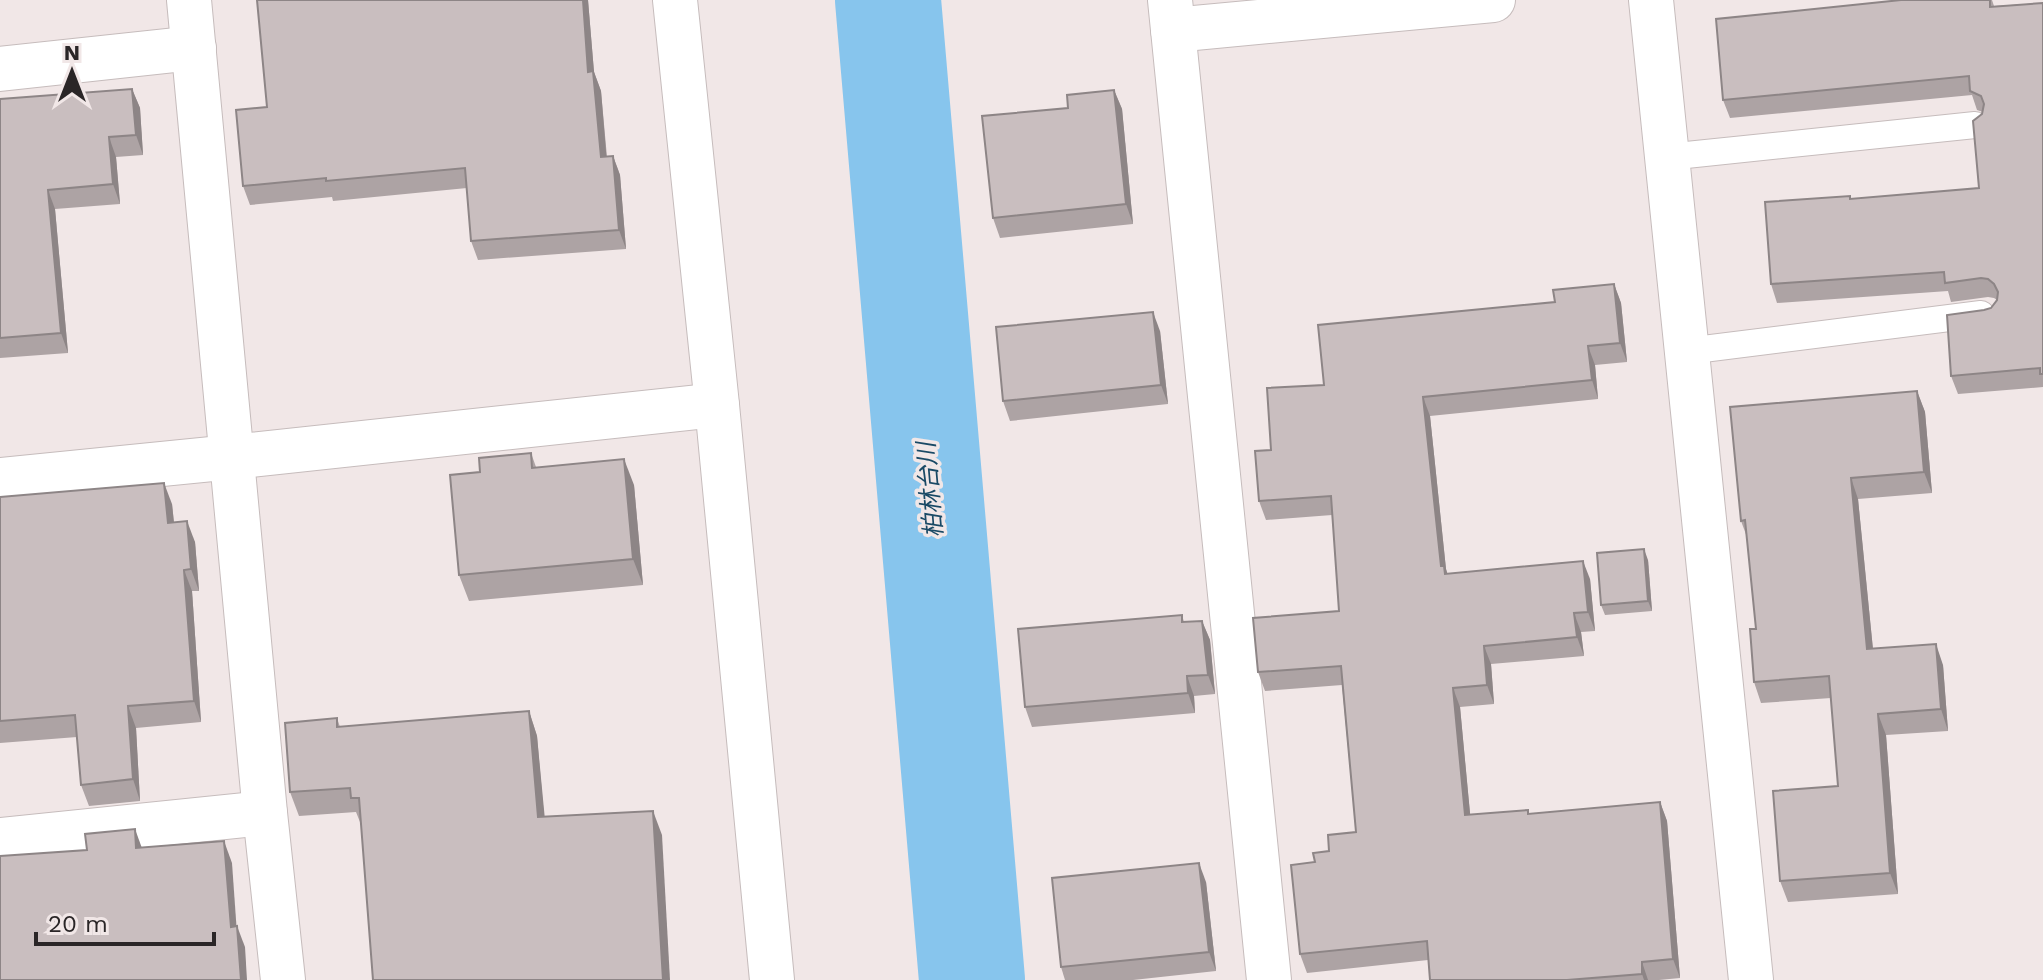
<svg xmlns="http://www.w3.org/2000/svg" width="2043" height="980" font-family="'Work Sans','Noto Sans JP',sans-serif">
<rect width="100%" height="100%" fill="#f1e7e7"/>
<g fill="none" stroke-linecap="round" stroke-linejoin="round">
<polyline stroke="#6b95b2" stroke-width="18" points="935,980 971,966"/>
<polyline stroke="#87c5ed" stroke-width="106" points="888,0 972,980"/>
<defs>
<g id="lane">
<polyline points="1667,157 1975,125"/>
<polyline points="1687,351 1981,314"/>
</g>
<g id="street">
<polyline points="189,0 265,813 283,980"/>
<polyline points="675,0 717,405 772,980"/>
<polyline points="1170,0 1269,980"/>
<polyline points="1651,0 1751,980"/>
<polyline points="1173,30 1493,0"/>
<polyline points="0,69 194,48"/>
<polyline points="0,480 232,457 717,405"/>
<polyline points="0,840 265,813"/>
</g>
</defs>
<use href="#lane" stroke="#c6bcbc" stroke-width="28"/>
<use href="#street" stroke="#c6bcbc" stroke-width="46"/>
<use href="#lane" stroke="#fff" stroke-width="26"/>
<use href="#street" stroke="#fff" stroke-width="44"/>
</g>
<g fill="#ada3a4">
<polygon points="257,0 588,0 594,72 601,91 607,157 613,156 620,175 626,249 478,260 471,241 467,188 333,201 332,197 250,205 243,186 267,107"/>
<polygon points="1901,0 1992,0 1994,6 2043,3 2043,387 1958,394 1951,376 1984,310 1991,308 1997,300 1994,298 1988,297 1951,302 1948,291 1777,303 1771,284 1851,199 1979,188 1983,112 1977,110 1972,95 1730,118 1723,100"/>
<polygon points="132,89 140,108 143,155 116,157 120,204 55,209 68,353 0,358 0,99"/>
<polygon points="1114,90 1122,109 1133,224 1000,238 993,218 1068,108"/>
<polygon points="1614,284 1621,303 1627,362 1595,365 1598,399 1430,416 1446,569 1447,573 1590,579 1595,631 1581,632 1584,656 1491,664 1494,704 1460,707 1470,814 1529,814 1660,802 1667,821 1680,978 1659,980 1430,980 1428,960 1307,973 1300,954 1315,862 1356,832 1342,685 1265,691 1258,672 1339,611 1332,515 1266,520 1259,501 1271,450 1324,385 1555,302"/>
<polygon points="1160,331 1168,404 1010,421 1003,401"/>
<polygon points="1917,391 1925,412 1932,493 1858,499 1873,649 1943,665 1948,731 1886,735 1898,894 1788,902 1780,881 1838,786 1831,698 1761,703 1754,682 1756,629 1747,537 1741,521"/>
<polygon points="531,453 536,467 634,485 643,585 469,601 459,575 480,472"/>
<polygon points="0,497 172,504 174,522 195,542 199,591 192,591 201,722 136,728 140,801 89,806 81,785 77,737 0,743"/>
<polygon points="1648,560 1652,611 1605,615 1601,605"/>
<polygon points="1182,615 1184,622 1202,621 1210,640 1215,694 1194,696 1195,713 1032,727 1025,707"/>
<polygon points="529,711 537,736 544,817 662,835 360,822 356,812 299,816 290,792 337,718 340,727"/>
<polygon points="1206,882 1216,971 1133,980 1065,980 1061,967"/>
</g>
<g fill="#8d8586">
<polygon points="583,0 588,0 594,72 601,91 608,176 601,157 588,72"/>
<polygon points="132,89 140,108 143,155 136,135"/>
<polygon points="1114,90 1122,109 1133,224 1126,204"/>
<polygon points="109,137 116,157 120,204 113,184"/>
<polygon points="613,156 620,175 626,249 619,230"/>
<polygon points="48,190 55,209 68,353 61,333"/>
<polygon points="1614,284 1621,303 1627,362 1620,343"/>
<polygon points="1153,312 1160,331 1168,404 1161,385"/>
<polygon points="1588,346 1595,365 1598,399 1592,380"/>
<polygon points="1917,391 1925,412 1932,493 1924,472"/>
<polygon points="1423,397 1430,416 1446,569 1451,585 1441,566"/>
<polygon points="624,459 634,485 643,585 633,559"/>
<polygon points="1851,478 1858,499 1875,670 1867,649"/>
<polygon points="164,483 172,504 176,544 168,523"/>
<polygon points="187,521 195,542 199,591 191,569"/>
<polygon points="1644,549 1648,560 1652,611 1648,601"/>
<polygon points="1583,561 1590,579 1595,631 1588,612"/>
<polygon points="184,570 192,591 201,722 194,701"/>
<polygon points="1574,613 1581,632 1584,656 1577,637"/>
<polygon points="1202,621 1210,640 1215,694 1208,675"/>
<polygon points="1936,644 1943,665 1948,731 1941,709"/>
<polygon points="1484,646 1491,664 1494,704 1487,685"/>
<polygon points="1187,676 1194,696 1195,713 1188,693"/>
<polygon points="1453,688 1460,707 1472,834 1465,815"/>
<polygon points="128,706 136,728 140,801 133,779"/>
<polygon points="529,711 537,736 547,841 538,817"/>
<polygon points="1878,714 1886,735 1898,894 1890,873"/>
<polygon points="1660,802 1667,821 1680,978 1673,959"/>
<polygon points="653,811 662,835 670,980 663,980"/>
<polygon points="135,829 143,851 136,848"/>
<polygon points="224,841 232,863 238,948 231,927"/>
<polygon points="1199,863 1206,882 1216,971 1209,952"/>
<polygon points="237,926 245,947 247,980 241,980"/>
<polygon points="1642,962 1648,980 1644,980 1642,974"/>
</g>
<g fill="#c9bebf" stroke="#8d8586" stroke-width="2">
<polygon points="257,0 583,0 588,72 593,71 601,157 613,156 619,230 471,241 465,168 326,181 326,178 243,186 236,110 267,107"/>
<polygon points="1901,0 1990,0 1990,7 2043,3 2043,374 2040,374 2040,368 1951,376 1947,315 1984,310 1991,308 1997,300 1998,292 1994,284 1988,279 1981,278 1945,283 1944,272 1771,284 1765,202 1850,196 1850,199 1979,188 1973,121 1982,114 1984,104 1981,96 1970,91 1969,76 1723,100 1716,19"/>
<polygon points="132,89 136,135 109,137 113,184 48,190 61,333 0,338 0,99"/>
<polygon points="1114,90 1126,204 993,218 982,116 1068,108 1067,95"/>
<polygon points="1614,284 1620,343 1588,346 1592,380 1423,397 1441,566 1444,566 1445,574 1583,561 1588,612 1574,613 1577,637 1484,646 1487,685 1453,688 1465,815 1528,810 1528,814 1660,802 1673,959 1642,962 1642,974 1567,980 1430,980 1427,941 1300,954 1291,865 1315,862 1313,853 1329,851 1328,835 1356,832 1341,666 1258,672 1253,618 1339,611 1331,496 1259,501 1255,451 1271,450 1267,388 1324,385 1318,325 1555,302 1553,290"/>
<polygon points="1153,312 1161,385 1003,401 996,327"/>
<polygon points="1917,391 1924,472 1851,478 1867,649 1936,644 1941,709 1878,714 1890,873 1780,881 1773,791 1838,786 1829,676 1754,682 1750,629 1756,629 1745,520 1741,521 1730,407"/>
<polygon points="531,453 532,468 624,459 633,559 459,575 450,475 480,472 479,458"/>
<polygon points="164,483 168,523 187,521 191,569 184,570 194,701 128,706 133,779 81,785 75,715 0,721 0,497"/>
<polygon points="1644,549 1648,601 1601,605 1597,553"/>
<polygon points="1182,615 1182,622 1202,621 1208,675 1187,676 1188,693 1025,707 1018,629"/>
<polygon points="529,711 538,817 653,811 663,980 373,980 359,798 351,798 350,788 290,792 285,723 337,718 337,727"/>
<polygon points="135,829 136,848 224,841 231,927 237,926 241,980 0,980 0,856 87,850 85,834"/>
<polygon points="1199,863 1209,952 1061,967 1052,878"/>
</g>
<g text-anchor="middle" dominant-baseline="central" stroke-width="7" stroke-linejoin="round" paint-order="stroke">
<g font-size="24" font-style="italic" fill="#194965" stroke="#f1e7e7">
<text transform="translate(930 490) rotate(-95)">柏林台川</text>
</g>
</g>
<g transform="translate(72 72)" stroke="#f1e7e7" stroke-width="6" paint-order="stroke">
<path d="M0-6L14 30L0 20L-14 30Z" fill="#2a2627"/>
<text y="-12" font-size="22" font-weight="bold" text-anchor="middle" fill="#2a2627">N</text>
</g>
<path d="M36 932v12h178v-12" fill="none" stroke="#2a2627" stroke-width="4"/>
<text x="48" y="932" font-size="24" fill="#2a2627" stroke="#f1e7e7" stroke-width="6" paint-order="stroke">20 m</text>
</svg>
